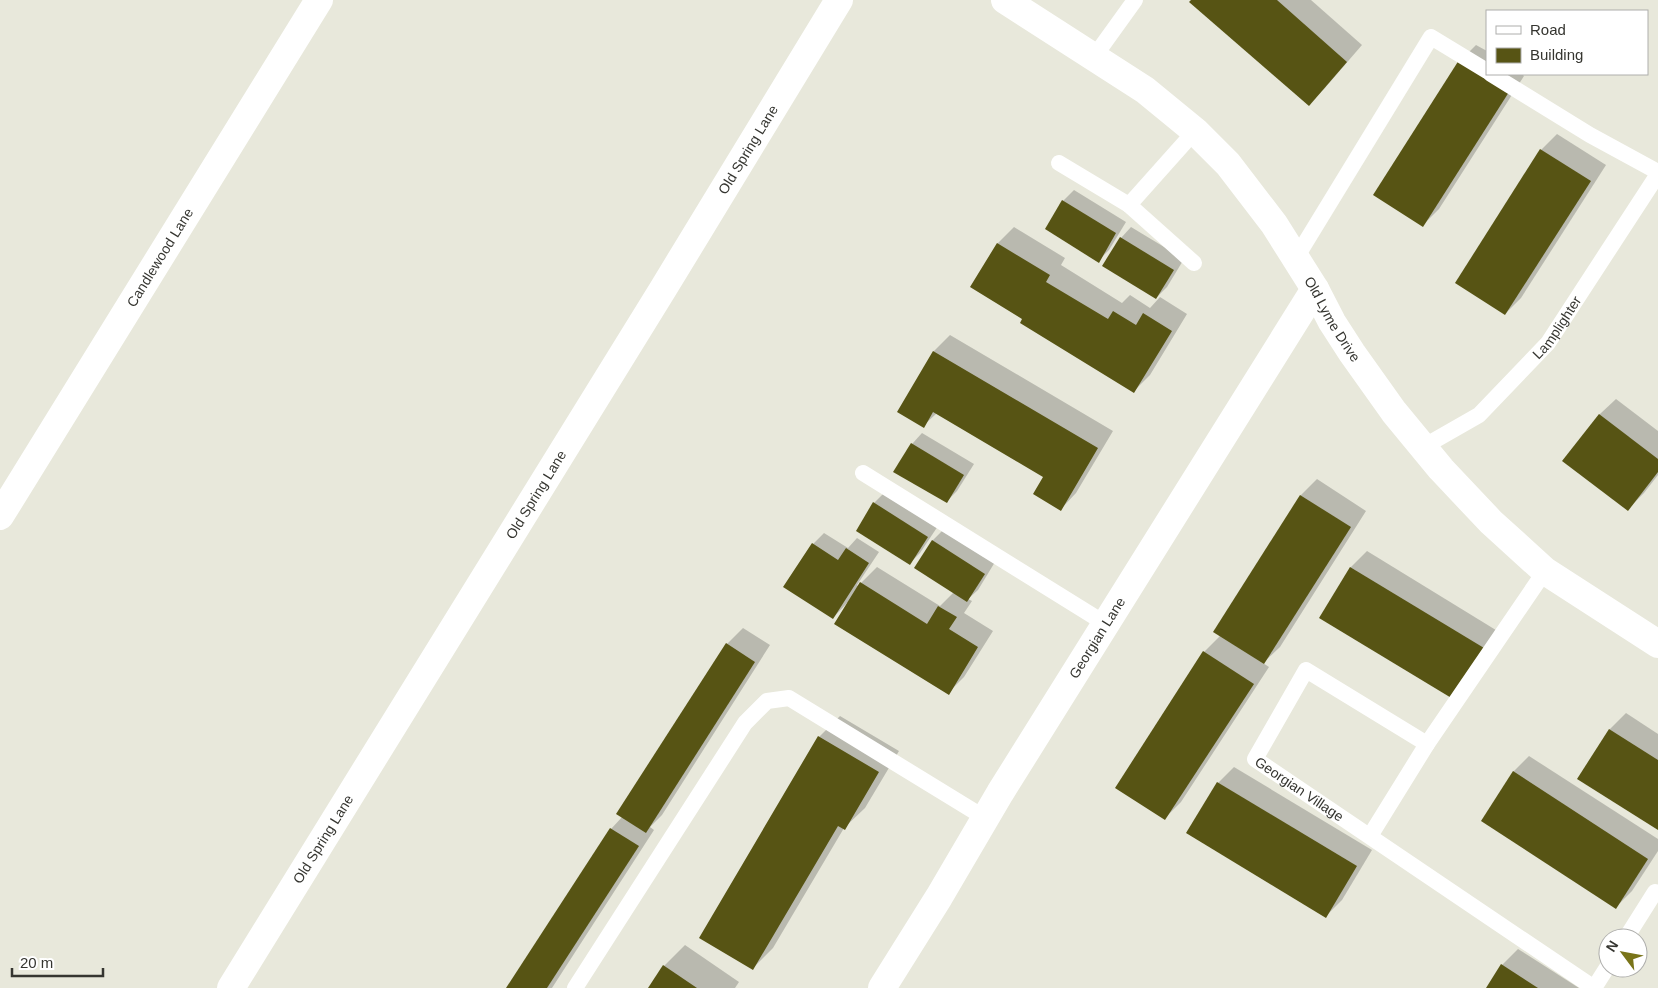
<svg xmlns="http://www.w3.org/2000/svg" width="1658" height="988" font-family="Helvetica,sans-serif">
<rect width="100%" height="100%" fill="#e8e8db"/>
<g fill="#0003">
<polygon points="1192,0 1311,0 1362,45 1324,89 1308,105"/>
<polygon points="1476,45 1487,51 1487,74 1522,74 1524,76 1439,209 1423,225 1460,61"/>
<polygon points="1557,134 1606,165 1521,298 1505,314 1541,150"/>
<polygon points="1074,190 1126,222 1109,250 1098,261 1063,201"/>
<polygon points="1014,227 1065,258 1061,265 1122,303 1130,295 1150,308 1160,297 1187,314 1150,375 1134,391 1024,318 972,286 998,243"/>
<polygon points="1131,227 1184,259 1167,287 1156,298 1121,238"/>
<polygon points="950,335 1113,431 1076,493 1061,509 1045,476 937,413 923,426 899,412 934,351"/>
<polygon points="1616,399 1658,431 1658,475 1644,493 1628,509 1564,461 1600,414"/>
<polygon points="922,433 974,464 957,491 946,502 912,444"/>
<polygon points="1317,479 1366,511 1280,647 1263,663 1269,667 1181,802 1165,818 1117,787 1204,652 1221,635 1215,631 1301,495"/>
<polygon points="885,492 938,526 920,553 909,564 874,503"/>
<polygon points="943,530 995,562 978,590 968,599 972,601 964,613 993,631 964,677 948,693 847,603 833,618 785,587 813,544 824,533 848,548 857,538 879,552 857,585 858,586 877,567 940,606 954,592 916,567 933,540"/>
<polygon points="1367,551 1504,635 1474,685 1321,618 1351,567"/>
<polygon points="743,628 770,645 662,815 650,827 654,830 552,988 507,988 611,829 623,816 727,644"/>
<polygon points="1626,713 1658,734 1658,828 1579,778 1610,729"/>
<polygon points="840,716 899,751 865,808 844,828 773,948 752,969 819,737"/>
<polygon points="1529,756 1658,839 1658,851 1632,891 1616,907 1513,772"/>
<polygon points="1234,767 1372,850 1342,900 1326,916 1187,833 1218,783"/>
<polygon points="685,945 739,982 735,988 649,988 664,966"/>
<polygon points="1518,949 1579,988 1487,988 1502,965"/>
</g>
<g fill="#575414">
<polygon points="1191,0 1277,0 1347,62 1309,106 1189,2"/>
<polygon points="1459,60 1509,92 1423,227 1373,195"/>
<polygon points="1540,149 1591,181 1505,315 1455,283"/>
<polygon points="1062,200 1116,233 1099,263 1045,229"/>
<polygon points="1120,237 1174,270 1156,299 1102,266"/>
<polygon points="997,243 1050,275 1046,282 1108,319 1113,311 1136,325 1143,313 1172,331 1134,393 1020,323 1022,319 970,287"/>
<polygon points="933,351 1098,448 1061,511 1033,494 1043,477 933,412 924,428 897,412"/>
<polygon points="1599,414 1658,459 1658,472 1628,511 1562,461"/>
<polygon points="911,443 964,475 947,503 893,472"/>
<polygon points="1300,495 1351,527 1264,664 1213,632"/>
<polygon points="873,502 928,537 910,565 856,531"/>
<polygon points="932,540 985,574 967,602 914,568"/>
<polygon points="812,543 838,560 846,548 869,563 833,619 783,587"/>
<polygon points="1350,567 1489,651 1458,702 1319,618"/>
<polygon points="860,582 927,624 938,606 957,617 949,629 978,647 949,695 834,624"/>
<polygon points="726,643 755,662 646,833 616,814"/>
<polygon points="1203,651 1254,684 1165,820 1115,788"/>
<polygon points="1609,729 1658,760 1658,830 1577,779"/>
<polygon points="818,736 879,772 845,830 838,826 753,970 699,938"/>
<polygon points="1513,771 1648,859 1616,909 1481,821"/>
<polygon points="1217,782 1357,866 1326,918 1186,833"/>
<polygon points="610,828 639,846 547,988 506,988"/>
<polygon points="1501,964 1538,988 1486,988"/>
<polygon points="663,965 697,988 648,988"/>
</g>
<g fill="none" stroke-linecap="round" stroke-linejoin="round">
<g stroke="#fff" stroke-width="16">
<polyline points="1094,57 1135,0"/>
<polyline points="1491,74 1590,135 1658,172"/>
<polyline points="1059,163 1129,205 1195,131"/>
<polyline points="1129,205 1194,263"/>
<polyline points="1296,258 1431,37 1487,71"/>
<path id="s1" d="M1423,447L1479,415L1548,343L1658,174"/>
<polyline points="863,473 1106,624"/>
<path id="s2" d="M1427,744L1306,670L1255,759L1594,988L1608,966"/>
<polyline points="1370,836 1427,744 1545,571"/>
<polyline points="1626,938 1655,892 1658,894"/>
<polyline points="575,988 745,723 767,701 789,698 985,818"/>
</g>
<g stroke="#fff" stroke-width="28">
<path id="s3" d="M1005,0L1145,90L1195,131L1228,164L1274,224L1315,289L1332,322L1352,353L1394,412L1441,469L1491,522L1545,571L1658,644"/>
<path id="s4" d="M0,516L319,0"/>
<path id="s5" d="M231,988L663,289L839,0"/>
<path id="s6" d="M882,988L939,897L1000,793L1315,289"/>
</g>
</g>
<g text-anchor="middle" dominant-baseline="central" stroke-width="5" stroke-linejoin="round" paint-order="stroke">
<g font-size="14" fill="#353530" stroke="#fff">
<text stroke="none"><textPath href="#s5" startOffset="985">Old Spring Lane</textPath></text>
<text stroke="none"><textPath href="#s4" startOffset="304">Candlewood Lane</textPath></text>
<text stroke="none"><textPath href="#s3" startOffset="465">Old Lyme Drive</textPath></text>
<text stroke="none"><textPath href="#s1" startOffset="182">Lamplighter</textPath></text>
<text stroke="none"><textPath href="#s5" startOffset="580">Old Spring Lane</textPath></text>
<text stroke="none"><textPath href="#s6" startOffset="411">Georgian Lane</textPath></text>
<text stroke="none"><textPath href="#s2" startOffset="298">Georgian Village</textPath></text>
<text stroke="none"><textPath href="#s5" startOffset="175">Old Spring Lane</textPath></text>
</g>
</g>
<rect x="1486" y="10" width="162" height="65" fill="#ffffff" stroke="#aeaeac"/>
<rect x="1496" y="26" width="25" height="8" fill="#ffffff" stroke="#aeaeac"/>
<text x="1530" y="35" font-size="15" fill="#353530">Road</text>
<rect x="1496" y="48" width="25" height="15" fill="#575414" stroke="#aeaeac"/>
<text x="1530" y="60" font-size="15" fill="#353530">Building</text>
<g transform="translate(1623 953) rotate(302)"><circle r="24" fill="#ffffff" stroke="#aeaeac"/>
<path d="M0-4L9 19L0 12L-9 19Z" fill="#797419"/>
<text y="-8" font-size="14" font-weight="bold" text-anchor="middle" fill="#353530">N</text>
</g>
<path d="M12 968v8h91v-8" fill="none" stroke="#353530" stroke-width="2.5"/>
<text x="20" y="968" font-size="15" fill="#353530" stroke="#ffffff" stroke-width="4" paint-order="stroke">20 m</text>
</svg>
